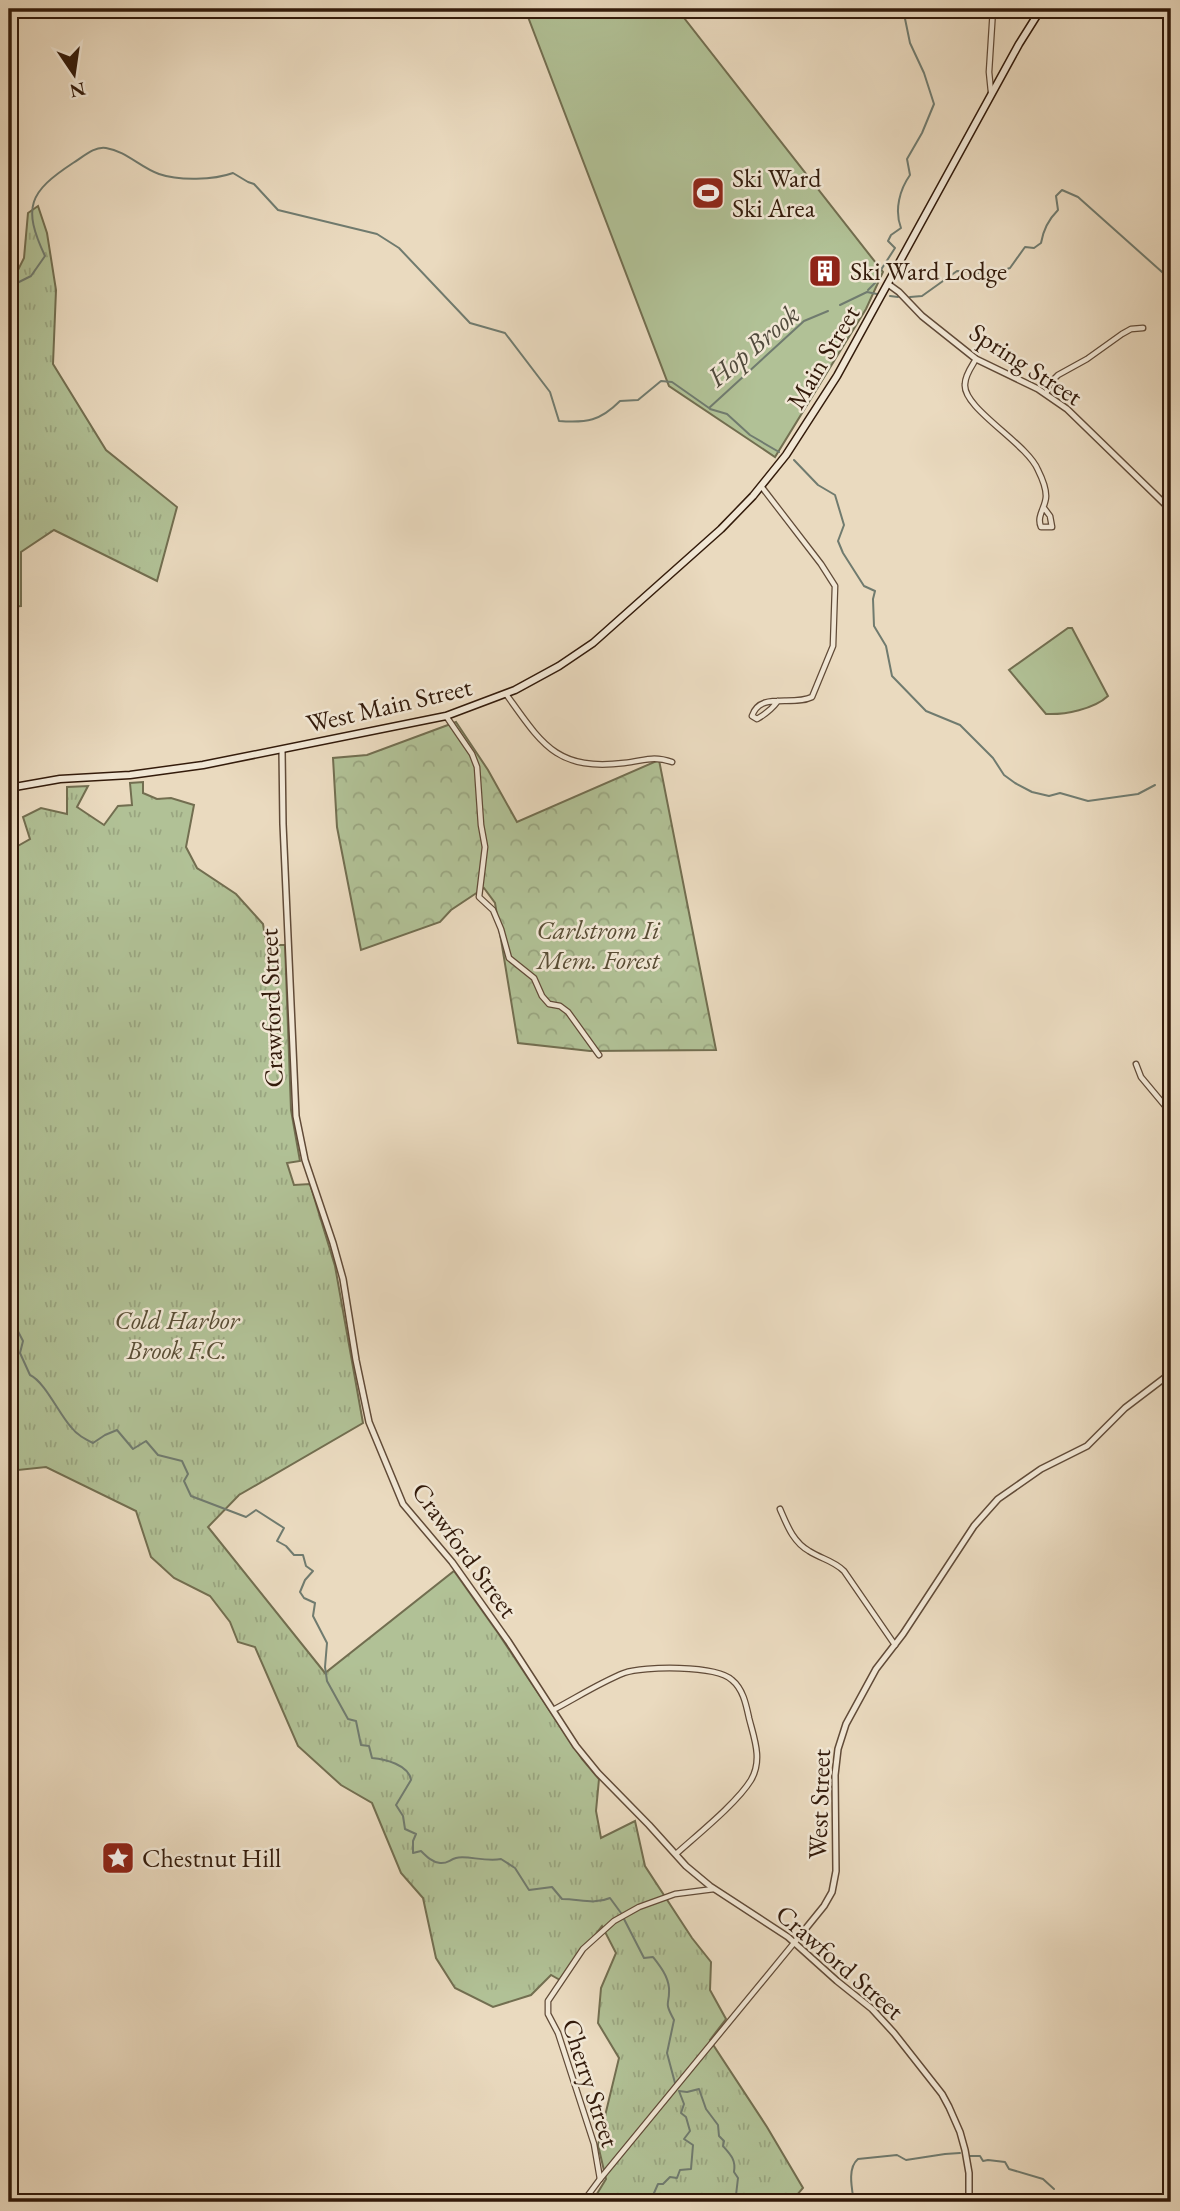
<svg xmlns="http://www.w3.org/2000/svg" width="1180" height="2211" font-family="'EB Garamond',serif">
<defs>
<pattern id="grass-tufts" width="24" height="20" patternUnits="userSpaceOnUse" patternTransform="scale(1.75)"><rect width="24" height="20" fill="#b1c196"/><path d="M3 7l-1-3M5 7V3M7 7l1-3M15 17l-1-3M17 17v-4M19 17l1-3" fill="none" stroke="#99a580"/></pattern>
<pattern id="forest-crowns" width="20" height="18" patternUnits="userSpaceOnUse" patternTransform="scale(1.75)"><rect width="20" height="18" fill="#b1c196"/><path d="M2 6a3 3 0 1 1 6 0M12 15a3 3 0 1 1 6 0" fill="none" stroke="#99a580"/></pattern>
</defs>
<rect width="100%" height="100%" fill="#eadabf"/>
<filter id="stains"><feTurbulence type="fractalNoise" baseFrequency=".00286" numOctaves="4"/><feColorMatrix values="0 0 0 0 .2 0 0 0 0 .09 0 0 0 0 .02 0 0 0 .5 -.17"/></filter>
<radialGradient id="worn" r=".72"><stop offset=".6" stop-color="#630" stop-opacity="0"/><stop offset="1" stop-color="#630" stop-opacity=".3"/></radialGradient>
<g fill="url(#grass-tufts)" stroke="#726e50" stroke-width="2">
<polygon points="38,206 47,233 56,290 53,364 106,450 177,507 157,581 54,530 21,552 21,606 9,607 9,276 16,274 24,258 28,213"/>
<polygon points="143,782 143,793 157,799 171,798 194,805 186,847 197,868 236,894 263,924 265,936 274,945 285,945 291,1110 300,1161 287,1163 294,1185 310,1184 335,1266 363,1423 239,1495 208,1527 325,1673 454,1571 498,1633 582,1759 599,1779 596,1811 601,1838 635,1821 645,1866 692,1938 711,1962 710,1990 726,2019 710,2040 767,2127 803,2188 791,2202 592,2202 606,2179 598,2145 619,2058 598,2023 601,1988 616,1953 602,1926 560,1980 551,1975 531,1995 493,2007 455,1988 436,1958 423,1898 401,1873 372,1803 341,1785 298,1746 255,1647 238,1642 230,1622 210,1596 174,1578 151,1557 136,1511 46,1467 9,1471 9,851 30,839 23,817 41,808 67,814 67,787 88,786 77,807 104,825 118,806 132,805 130,783"/>
</g>
<polygon fill="url(#forest-crowns)" stroke="#726e50" stroke-width="2" points="456,722 488,770 517,822 659,760 716,1050 590,1051 518,1043 495,903 484,888 451,910 440,922 361,950 337,827 333,758 367,755"/>
<g fill="#b1c196" stroke="#726e50" stroke-width="2">
<polygon points="525,9 677,9 883,272 866,309 775,457 669,386"/>
<path d="M1068,628H1072L1108,696C1094,709 1065,715 1046,714L1009,670Z"/>
</g>
<g fill="none" stroke-linecap="round" stroke-linejoin="round">
<g stroke="#707b6f" stroke-width="2">
<path d="M877,276L895,248L888,241L891,235L901,228C894,210 900,189 910,175L907,159L922,133L934,104L924,73L910,43L903,9"/>
<path d="M15,284L31,276L45,256C22,207 29,192 73,163C83,157 94,146 106,148C126,151 141,168 159,174C179,181 214,180 233,173L248,182L254,184L278,210L377,234L399,248L470,323L505,333L550,392L559,421C587,423 600,421 620,401L638,400L661,381L672,382L709,408L804,321L828,311"/>
<polyline points="9,285 10,285"/>
<polyline points="868,290 875,283"/>
<polyline points="890,296 898,297"/>
<path d="M910,297L922,296L957,271L992,274L1010,268L1025,247L1034,248L1041,243C1043,231 1049,219 1058,210L1056,196L1062,190L1078,197L1171,280"/>
<polyline points="840,305 867,292 877,294"/>
<polyline points="710,409 727,414 750,435 779,452"/>
<polyline points="794,460 818,485 835,495 844,525 838,541 843,553 864,586 875,591 873,599 874,626 886,646 892,676 926,711 960,725 993,758 1004,775 1015,783 1032,792 1049,796 1060,793 1088,801 1138,794 1155,785"/>
<polyline points="1166,778 1171,775"/>
<path d="M9,1314L23,1341L20,1353L30,1375C45,1382 59,1414 71,1427C77,1435 85,1439 93,1443L105,1435L117,1430L133,1449L146,1441L158,1455L182,1461L188,1474L184,1481L191,1496L246,1517L256,1510L284,1528L277,1541L286,1546L294,1555H303L306,1566L313,1571L305,1580L300,1592L304,1598L315,1603L313,1616L327,1643L325,1667L327,1681L348,1719L356,1721L361,1745L369,1746L372,1758C385,1759 409,1765 411,1780L396,1805L403,1816L405,1829L416,1834L413,1841V1853L421,1851C427,1857 432,1862 440,1863C447,1864 449,1860 456,1858C466,1855 485,1862 501,1859L515,1868L529,1890L552,1887L562,1899C580,1899 594,1905 610,1898L621,1913"/>
<path d="M624,1919L644,1958L653,1957C660,1966 668,1976 669,1988C670,2006 663,2000 674,2020L667,2053L675,2083"/>
<polyline points="970,2156 980,2156 983,2161 988,2160 1005,2162 1009,2169 1043,2179 1054,2189"/>
<polyline points="1061,2195 1074,2202"/>
<path d="M650,2202L658,2184H663L670,2177L677,2178L680,2170L691,2169L693,2145L684,2139L690,2131L686,2117L681,2113L684,2104L679,2091L687,2092L699,2089L706,2109L718,2125L719,2136L724,2141L723,2146C731,2155 736,2160 734,2172L738,2178L736,2195L731,2202"/>
<path d="M854,2202C852,2189 847,2168 858,2159L897,2155L906,2160L945,2154L960,2153"/>
</g>
<defs>
<g id="minor">
<polyline points="991,92 989,72 993,9"/>
<path d="M976,359C972,366 965,375 965,384C962,408 1027,443 1038,470C1042,478 1046,487 1046,496C1046,507 1036,516 1041,527H1052L1050,516L1044,508"/>
<polyline points="1046,394 1050,383 1058,375 1087,359 1122,334 1131,329 1143,328"/>
<path d="M761,486L821,564L835,586L833,646L812,697C792,707 760,691 752,716L757,719C766,714 772,709 778,701"/>
<path d="M506,694C542,744 556,771 624,763C644,761 652,755 672,762"/>
<polyline points="446,716 472,754 477,767 481,825 485,847 479,897 493,910 501,929 509,958 534,978 542,996 549,1004 560,1006 568,1012 599,1055"/>
<polyline points="1136,1064 1141,1077 1171,1113"/>
<path d="M780,1509C787,1525 793,1542 809,1551C821,1559 833,1560 844,1571L895,1645"/>
<path d="M553,1710C576,1698 599,1683 624,1673C644,1666 716,1665 732,1680C743,1689 746,1704 749,1718C754,1738 763,1760 751,1780C737,1803 697,1835 676,1854"/>
<polyline points="600,2179 594,2144 558,2033 548,2014 548,2001 583,1949 614,1921 639,1907 675,1894 714,1889"/>
<polyline points="583,2202 600,2179 794,1943"/>
</g>
<g id="tertiary">
<polyline points="888,284 899,292 922,316 976,359 1038,389 1067,409 1171,510"/>
<polyline points="282,750 283,824 296,1116 305,1160 333,1243 343,1279 356,1360 369,1422 403,1504 452,1562 508,1641 576,1746 598,1773 649,1825 686,1866 710,1886 788,1937 837,1981 872,2009 894,2033 942,2094 949,2107 960,2132 965,2150 969,2173 969,2202"/>
<polyline points="794,1943 824,1906 832,1892 836,1871 835,1775 838,1749 846,1724 876,1669 903,1634 974,1526 998,1499 1041,1469 1087,1446 1125,1408 1171,1373"/>
</g>
<polyline id="secondary" points="9,788 60,779 130,775 203,765 446,716 515,690 559,666 593,643 721,529 753,496 786,455 837,376 1019,44 1041,9"/>
</defs>
<use href="#minor" stroke="#614b38" stroke-width="7"/>
<use href="#tertiary" stroke="#614b38" stroke-width="8"/>
<use href="#secondary" stroke="#331b0b" stroke-width="9"/>
<use href="#minor" stroke="#f1e7d5" stroke-width="4.5"/>
<use href="#tertiary" stroke="#f1e7d5" stroke-width="5"/>
<use href="#secondary" stroke="#f1e7d5" stroke-width="6"/>
</g>
<defs>
<symbol id="stadium-square" viewBox="-11 -11 22 22"><rect x="-9" y="-9" width="18" height="18" rx="4" fill="#8f2418" stroke="#f1e7d5"/><path d="M0-5a6.5 5 0 1 0 0 10a6.5 5 0 1 0 0-10ZM-3.5-1.8h7v3.6h-7Z" fill="#fff"/></symbol>
<symbol id="building-square" viewBox="-11 -11 22 22"><rect x="-9" y="-9" width="18" height="18" rx="4" fill="#8f2418" stroke="#f1e7d5"/><path d="M-4-6H4V6H1V3H-1V6H-4ZM-2.5-4.3h1.7v1.8h-1.7ZM.8-4.3h1.7v1.8H.8ZM-2.5-1h1.7V.8h-1.7ZM.8-1h1.7V.8H.8Z" fill="#fff"/></symbol>
<symbol id="sight-square" viewBox="-11 -11 22 22"><rect x="-9" y="-9" width="18" height="18" rx="4" fill="#8f2418" stroke="#f1e7d5"/><path d="M0-6L1.8-2.2L6-1.7L2.9 1.2L3.7 5.4L0 3.3L-3.7 5.4L-2.9 1.2L-6-1.7L-1.8-2.2Z" fill="#fff"/></symbol>
</defs>
<g fill-rule="evenodd">
<use href="#stadium-square" x="689" y="174" width="38" height="38"/>
<use href="#building-square" x="806" y="252" width="38" height="38"/>
<use href="#sight-square" x="99" y="1839" width="38" height="38"/>
</g>
<g text-anchor="middle" dominant-baseline="central" stroke-width="5" stroke-linejoin="round" paint-order="stroke">
<g font-size="26" fill="#331b0b" stroke="#f1e7d5" text-anchor="start">
<text x="732" y="178">Ski Ward<tspan x="732" dy="30">Ski Area</tspan></text>
<text x="850" y="271">Ski Ward Lodge</text>
<text x="142" y="1858">Chestnut Hill</text>
</g>
<g font-size="26" fill="#331b0b" stroke="#f1e7d5">
<text transform="translate(823 357) rotate(-59)">Main Street</text>
<text transform="translate(1026 364) rotate(33)">Spring Street</text>
<text transform="translate(389 705) rotate(-13)">West Main Street</text>
<text transform="translate(271 1008) rotate(-92)">Crawford Street</text>
<text transform="translate(465 1550) rotate(54)">Crawford Street</text>
<text transform="translate(819 1804) rotate(-88)">West Street</text>
<text transform="translate(840 1962) rotate(41)">Crawford Street</text>
<text transform="translate(591 2083) rotate(72)">Cherry Street</text>
</g>
<g font-size="26" font-style="italic" fill="#594d35" stroke="#f1e7d5">
<text x="598" y="930">Carlstrom Ii<tspan x="598" dy="30">Mem. Forest</tspan></text>
<text x="177" y="1320">Cold Harbor<tspan x="177" dy="30">Brook F.C.</tspan></text>
</g>
<g font-size="28" font-style="italic" fill="#514b3d" stroke="#f1e7d5">
<text transform="translate(753 345) rotate(-40)">Hop Brook</text>
</g>
</g>
<rect width="1180" height="2211" fill="none" stroke="#eadabf" stroke-width="35"/>
<rect x="10" y="10" width="1159" height="2190" fill="none" stroke="#331b0b" stroke-width="3.5"/>
<rect x="18" y="18" width="1145" height="2176" fill="none" stroke="#331b0b" stroke-width="2"/>
<g transform="translate(74 74) rotate(167)" stroke="#f1e7d5" stroke-width="5" paint-order="stroke">
<path d="M0-5L12 26L0 18L-12 26Z" fill="#331b0b"/>
<text y="-10" font-size="19" font-weight="bold" text-anchor="middle" fill="#331b0b">N</text>
</g>
<rect width="100%" height="100%" filter="url(#stains)"/>
<rect width="100%" height="100%" fill="url(#worn)"/>
</svg>
